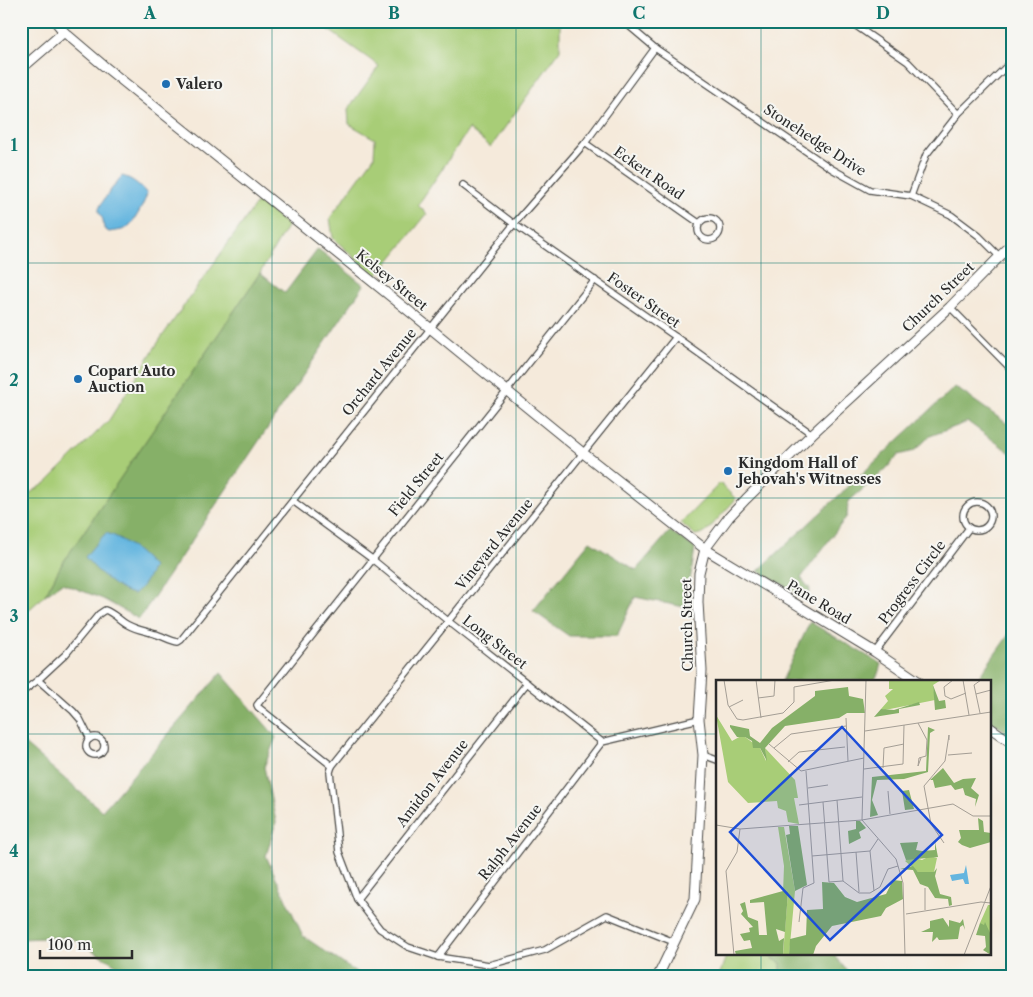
<svg xmlns="http://www.w3.org/2000/svg" width="1033" height="997" font-family="'Libre Caslon Text',serif">
<rect width="100%" height="100%" fill="#f6f6f2"/>
<filter id="ink" filterUnits="userSpaceOnUse"><feTurbulence type="fractalNoise" baseFrequency=".02" numOctaves="2"/><feDisplacementMap in="SourceGraphic" scale="10" xChannelSelector="R" yChannelSelector="G"/><feConvolveMatrix kernelMatrix="1 2 1 2 8 2 1 2 1" color-interpolation-filters="sRGB"/></filter>
<filter id="wash" filterUnits="userSpaceOnUse"><feTurbulence type="fractalNoise" baseFrequency=".0096" numOctaves="4" result="noise"/><feDisplacementMap in="SourceGraphic" scale="20" xChannelSelector="R" yChannelSelector="G"/><feGaussianBlur stdDeviation="1.12" result="paint"/><feColorMatrix in="noise" values="0 0 0 0 0 0 0 0 0 0 0 0 0 0 0 0 0 1.4 0 .05"/><feComposite in="paint" operator="in"/></filter>
<g filter="url(#wash)">
<rect width="100%" height="100%" fill="#f5eadb"/>
<g fill="#a8cd77" stroke="#6a7c51">
<polygon points="316,21 560,21 560,50 491,147 469,129 418,205 427,214 376,277 333,238 330,218 374,157 375,139 349,124 348,109 379,66"/>
<polygon points="258,201 288,225 260,273 62,564 45,595 21,617 21,504 30,493 46,483 109,420 161,338"/>
<polygon points="720,483 736,499 705,533 695,535 681,523"/>
<polygon points="727,953 762,953 781,963 781,976 719,976"/>
</g>
<g fill="#86b068" stroke="#586e4a">
<polygon points="318,249 364,285 139,619 103,599 62,583 45,595 62,564 260,273 285,293"/>
<polygon points="955,387 1012,427 1012,454 968,422 930,436 914,451 898,455 886,469 848,502 847,516 801,578 810,589 807,598 758,571"/>
<polygon points="670,531 695,548 689,588 689,608 635,597 617,636 569,636 533,611 590,541 636,570"/>
<polygon points="810,622 881,664 878,674 874,681 782,681"/>
<polygon points="1012,630 1012,735 989,720 989,681 976,681"/>
<polygon points="221,673 276,737 264,767 276,822 266,856 303,936 348,967 363,976 148,976 133,967 128,972 70,937 21,939 21,741 102,811"/>
<polygon points="762,953 836,953 835,957 852,976 781,976 781,963"/>
</g>
<g fill="#64b5df" stroke="#487085">
<path d="M122,176C132,178 141,186 147,194C144,204 134,224 125,229C120,231 114,231 109,232L104,229C104,228 103,221 103,220C102,217 98,213 99,209C99,205 118,180 122,176Z"/>
<path d="M106,533C123,537 142,555 153,567C148,578 143,587 134,594C117,591 97,571 85,557L93,547Z"/>
</g>
</g>
<g filter="url(#ink)">
<g fill="none" stroke-linecap="round" stroke-linejoin="round">
<defs>
<g id="street">
<polyline points="626,21 629,26 655,48 832,169 870,190 911,196 951,215 979,236 999,256"/>
<polyline points="849,21 908,62 958,114"/>
<polyline points="585,143 699,223"/>
<polyline points="463,185 514,224 676,337 812,434"/>
<polyline points="911,196 926,155 958,114 1012,61"/>
<circle cx="709" cy="229" r="11"/>
<polyline points="595,280 257,705 258,707 332,766 330,772 339,852 357,899 380,929 408,947 438,957 489,965 545,950 607,915 674,942"/>
<polyline points="950,307 1012,370"/>
<polyline points="293,501 372,559 448,621 602,742 699,719"/>
<circle cx="977" cy="516" r="14"/>
<polyline points="875,652 969,528"/>
<polyline points="38,680 73,711 80,719 90,739"/>
<path d="M21,693L38,680L66,654L99,614L105,610C114,613 120,621 128,625C137,630 146,631 155,634C163,636 170,641 178,642L181,640L514,224L585,143L655,48"/>
<circle cx="95" cy="746" r="9"/>
<polyline points="703,755 717,760"/>
<polyline points="332,766 676,337"/>
<polyline points="357,899 527,683"/>
<polyline points="438,957 602,742"/>
</g>
<g id="secondary">
<polyline points="55,21 64,32 104,66 430,328 583,453 705,549 875,652 918,681"/>
<polyline points="21,69 64,32"/>
<polyline points="989,727 1012,743"/>
<polyline points="658,976 695,899 703,755 699,719 702,671 698,602 699,573 705,549 729,517 746,499 812,434 950,307 1012,244"/>
</g>
</defs>
<use href="#street" stroke="#494845" stroke-width="8"/>
<use href="#secondary" stroke="#494845" stroke-width="11"/>
<use href="#street" stroke="#fff" stroke-width="5.5"/>
<use href="#secondary" stroke="#fff" stroke-width="9"/>
</g>
</g>
<path fill="none" stroke="#0f766e" stroke-width="1" stroke-opacity="0.55" d="M272,21V976M516,21V976M761,21V681M21,263H1012M21,498H1012M21,734H717M989,734H1012M761,953V976"/>
<g fill="#1f6fb2" stroke="#f6f6f2" stroke-width="2">
<circle cx="166" cy="84" r="5"/>
<circle cx="78" cy="379" r="5"/>
<circle cx="728" cy="471" r="5"/>
</g>
<g text-anchor="middle" dominant-baseline="central" stroke-width="4" stroke-linejoin="round" paint-order="stroke">
<g font-size="14" font-weight="bold" fill="#2b2b2b" stroke="#f6f6f2" text-anchor="start">
<text x="176" y="84">Valero</text>
<text x="88" y="371">Copart Auto<tspan x="88" dy="16">Auction</tspan></text>
<text x="738" y="463">Kingdom Hall of<tspan x="738" dy="16">Jehovah's Witnesses</tspan></text>
</g>
<g font-size="14" fill="#2b2b2b" stroke="#f6f6f2">
<text transform="translate(815 140) rotate(33)">Stonehedge Drive</text>
<text transform="translate(649 173) rotate(35)">Eckert Road</text>
<text transform="translate(392 280) rotate(39)">Kelsey Street</text>
<text transform="translate(938 297) rotate(-44)">Church Street</text>
<text transform="translate(644 300) rotate(35)">Foster Street</text>
<text transform="translate(379 372) rotate(-51)">Orchard Avenue</text>
<text transform="translate(416 484) rotate(-51)">Field Street</text>
<text transform="translate(494 544) rotate(-51)">Vineyard Avenue</text>
<text transform="translate(912 582) rotate(-53)">Progress Circle</text>
<text transform="translate(819 602) rotate(31)">Pane Road</text>
<text transform="translate(687 625) rotate(-91)">Church Street</text>
<text transform="translate(495 642) rotate(38)">Long Street</text>
<text transform="translate(432 783) rotate(-52)">Amidon Avenue</text>
<text transform="translate(510 842) rotate(-52)">Ralph Avenue</text>
</g>
</g>
<g transform="translate(716 680)">
<rect width="275" height="275" fill="#f5eadb"/>
<path d="M173,0H225L217,5L219,20L169,30L165,29L172,21L169,16L177,9H173ZM0,35L16,61L25,56L29,57L44,68L50,81L49,68L79,100L82,118H78L83,144L72,142L70,131L62,128L61,121L32,123L12,102ZM62,147H68L79,211L73,275H67L72,212L67,213L68,186ZM214,176L221,178L218,192H202L189,181L196,177L206,180ZM272,225H275V259L264,243Z" fill="#a8cd77"/>
<path d="M217,5L223,21L229,20L230,28L219,30ZM132,7L133,16L147,19L149,33H131L123,38L69,46L49,68L51,81L44,68H37L36,61L29,57H21L14,47V45L33,49L34,56L44,63L56,48L99,16V11ZM203,22L204,25L183,29V33L158,37L165,29L178,30ZM212,47L219,50L214,53L212,92L188,99L161,100L156,120L162,135L154,137L156,97L210,91ZM227,88L238,103L247,99L260,98L255,108L263,115L259,127L260,119L249,115L247,108L239,110L235,105L219,108L217,100H214ZM193,110L198,129L189,130L186,111ZM262,138L267,141L268,152L275,153V162L254,168L246,165L242,162L245,158L243,150H263ZM140,141H144L150,148L143,152L145,158L133,164L132,151L140,149ZM73,146H82L91,205L79,211L70,155L74,154ZM202,162L200,170L206,171L219,170V162L222,177L190,180L184,163ZM197,186L202,192H218L221,188L219,196L224,214L235,217L236,225L233,226L232,219L219,218L212,207L204,204L197,190L184,189ZM177,200L186,201L187,219L170,228L165,236L116,246L100,266L97,275H73L74,259L90,255L91,230L107,229L106,202L118,203L129,217L141,222L170,214ZM67,211L72,212L69,252L60,249L63,261L68,258L67,275H20L19,271L36,268L34,260L28,261L24,254L34,252L33,248L37,247L25,234L27,231L24,224L29,222L32,237L42,241L43,255H51L48,222L34,223V220ZM227,238L233,247V240L244,243L247,239L249,250L247,245L244,247L242,259L223,260L221,257L216,262L217,252H205L214,248V241ZM269,242L274,253L275,275L267,270L270,267L269,256L260,255L264,243L268,245Z" fill="#86b068"/>
<path d="M250,185L253,204H249L247,199L236,201L234,195L248,193Z" fill="#64b5df"/>
<path fill="none" stroke="#a49e95" stroke-width="1" d="M8,0L12,25L21,39L27,40L67,33L78,22V7L119,0M40,0L45,38M150,0L146,140L180,179L187,203L189,275M237,0L228,7L229,16L235,19L250,13M247,0L253,35M260,14L275,10M42,18L58,16L59,0M13,27L27,20M264,33L258,5L265,0M130,38L132,81M202,43L211,60L210,76L203,78L202,86L205,78M149,51L275,32M53,64L85,91L148,78M58,68L75,54L130,46M232,75L256,73M72,82L83,72L129,67M167,88L168,68L188,64M148,89L187,84L188,45M92,108L112,105M172,111L174,134M121,120L127,201M107,122L113,202L127,201L143,213H154L164,207L172,189L182,186M83,125L146,117M0,145L24,149L21,172L10,191L18,275M24,149L146,140L237,124L257,136H275M228,163L215,144L208,106L229,81L233,55V60M154,171L158,211M140,172L143,212M96,176L154,171L162,159M209,230V208M190,234L265,222L275,223M83,242L87,208L98,203L90,91M248,275L275,206"/>
<path fill="#1d4ed8" fill-opacity="0.15" stroke="#1d4ed8" stroke-width="2.5" d="M126,47L226,155L114,260L14,152Z"/>
<rect width="275" height="275" fill="none" stroke="#2b2b2b" stroke-width="2.5"/>
</g>
<rect width="1033" height="997" fill="none" stroke="#f6f6f2" stroke-width="55"/>
<path d="M40 950v8h92v-8" fill="none" stroke="#2b2b2b" stroke-width="2.5"/>
<text x="48" y="950" font-size="15" fill="#2b2b2b" stroke="#f6f6f2" stroke-width="4" paint-order="stroke">100 m</text>
<rect x="28" y="28" width="978" height="942" fill="none" stroke="#0f766e" stroke-width="2"/>
<g font-size="16" text-anchor="middle" font-weight="bold" fill="#0f766e">
<text x="150" y="19">A</text>
<text x="394" y="19">B</text>
<text x="639" y="19">C</text>
<text x="883" y="19">D</text>
<text x="14" y="151">1</text>
<text x="14" y="386">2</text>
<text x="14" y="622">3</text>
<text x="14" y="857">4</text>
</g>
</svg>
